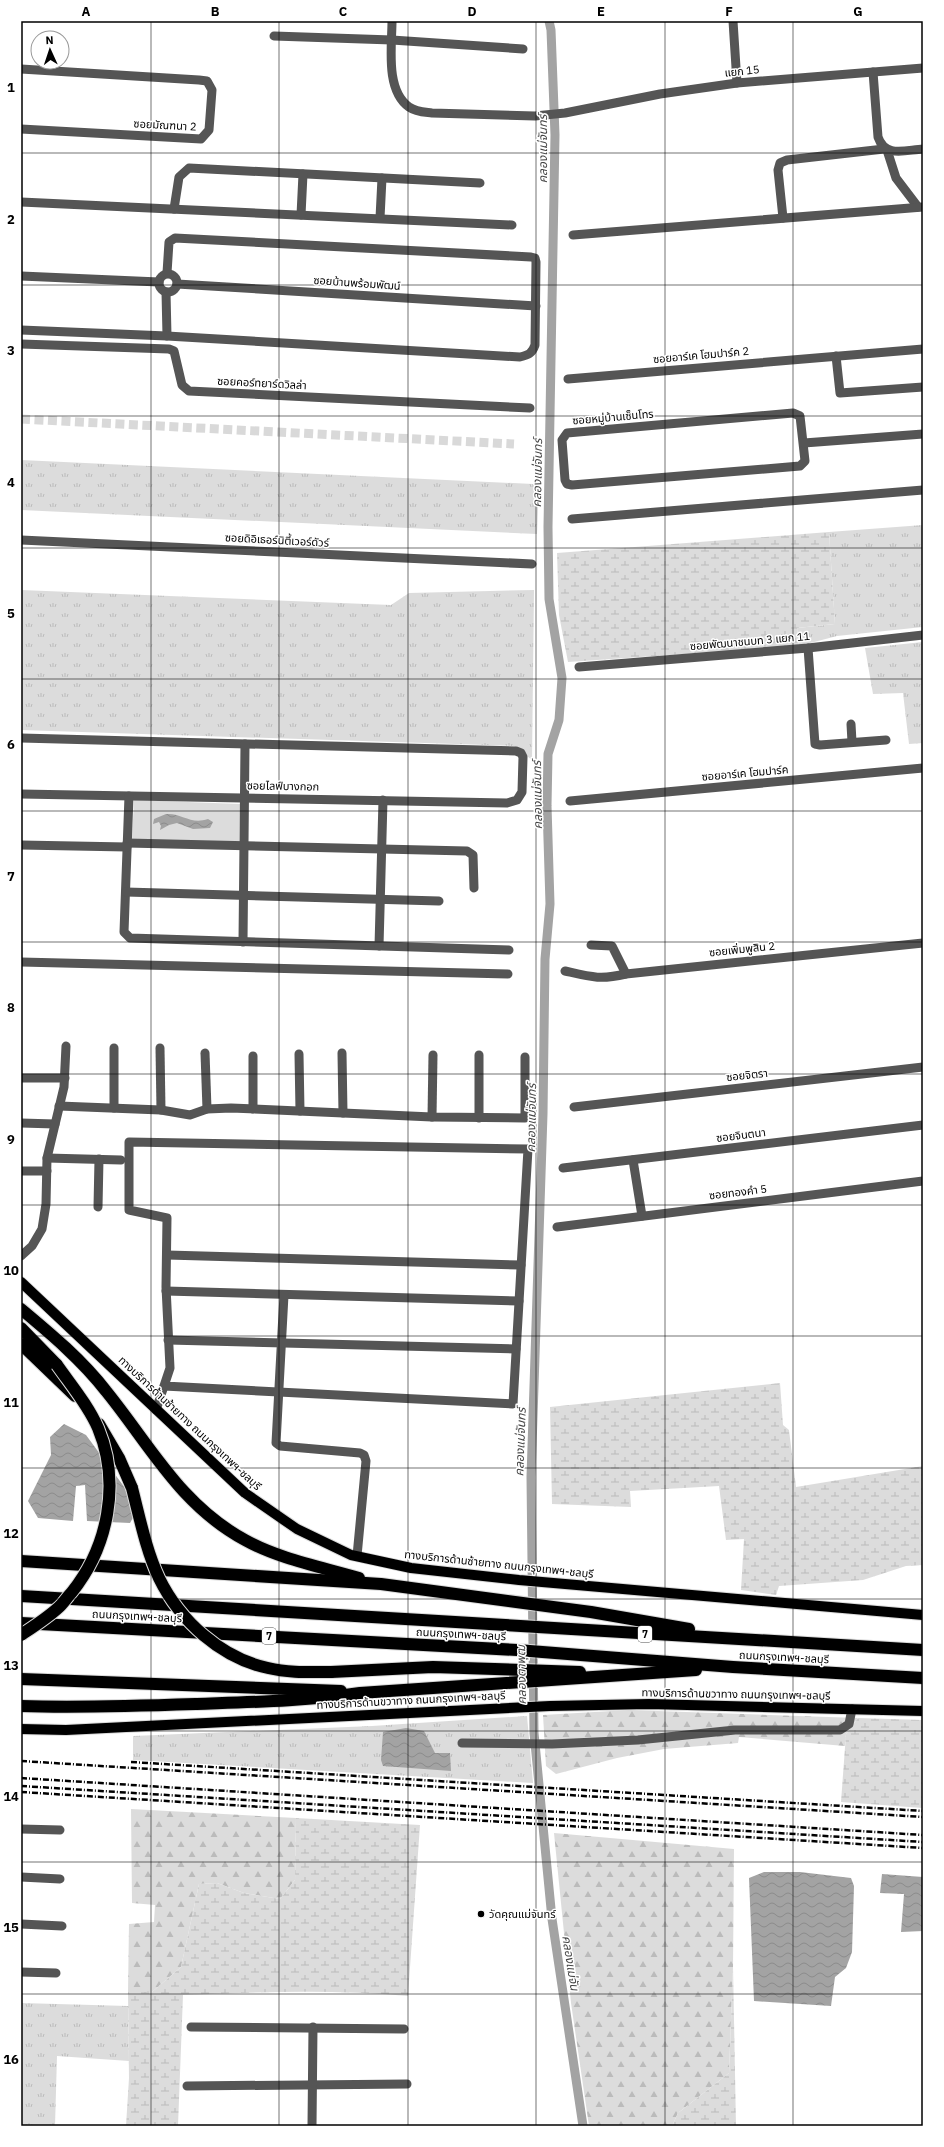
<svg xmlns="http://www.w3.org/2000/svg" width="944" height="2147" font-family="'IBM Plex Sans','Noto Sans Thai',sans-serif">
<defs>
<pattern id="grass-tufts" width="24" height="20" patternUnits="userSpaceOnUse"><rect width="24" height="20" fill="#dcdcdc"/><path d="M3 7l-1-3M5 7V3M7 7l1-3M15 17l-1-3M17 17v-4M19 17l1-3" fill="none" stroke="#bbb"/></pattern>
<pattern id="forest-firs" width="22" height="20" patternUnits="userSpaceOnUse"><rect width="22" height="20" fill="#dcdcdc"/><path d="M5 1l3.5 6h-7zM16 11l3.5 6h-7z" fill="#bbb"/></pattern>
<pattern id="wetland-marsh" width="20" height="14" patternUnits="userSpaceOnUse"><rect width="20" height="14" fill="#dcdcdc"/><path d="M1 5h8M5 5V1M11 12h8M15 12V8" fill="none" stroke="#bbb"/></pattern>
<pattern id="water-waves" width="16" height="10" patternUnits="userSpaceOnUse"><rect width="16" height="10" fill="#a3a3a3"/><path d="M0 5q4-4 8 0t8 0" fill="none" stroke="#8b8b8b"/></pattern>
</defs>
<rect width="100%" height="100%" fill="#fff"/>
<g fill="url(#grass-tufts)">
<polygon points="21,460 533,484 539,486 537,534 21,510"/>
<polygon points="923,525 923,627 837,636 799,646 797,628 835,624 829,532"/>
<polygon points="21,590 391,605 409,593 534,590 532,760 514,746 21,730"/>
<polygon points="923,642 923,743 909,744 903,693 873,694 865,648"/>
<polygon points="527,1716 533,1783 133,1760 133,1736 372,1726"/>
<polygon points="21,2003 128,2006 129,2061 57,2056 55,2126 21,2126"/>
</g>
<g fill="url(#forest-firs)">
<polygon points="629,1710 858,1718 846,1734 845,1746 739,1737 738,1743 664,1749 617,1758 556,1774 546,1766 543,1715"/>
<polygon points="131,1809 296,1818 295,1880 280,1899 244,1893 217,1883 199,1884 181,1967 152,1992 128,1992 129,1924 154,1922 155,1905 132,1903"/>
<polygon points="554,1833 734,1849 733,1967 729,2073 678,2113 672,2126 589,2126 571,2003"/>
</g>
<g fill="url(#wetland-marsh)">
<polygon points="829,532 835,624 797,628 799,646 568,662 559,615 557,553"/>
<polygon points="780,1383 783,1425 789,1430 796,1487 923,1466 923,1565 906,1566 863,1580 779,1586 776,1595 741,1590 744,1539 726,1540 719,1486 630,1491 631,1507 552,1504 550,1407"/>
<polygon points="858,1718 923,1720 923,1808 841,1802 846,1734"/>
<path d="M296,1818L420,1825L408,1996C334,1989 258,1992 183,1995L178,2126H126L129,2078L128,1992H152L181,1967L199,1884L217,1883L244,1893L280,1899L295,1880Z"/>
<polygon points="733,1967 736,2126 672,2126 678,2113 729,2073"/>
</g>
<polygon fill="#dcdcdc" points="134,800 240,804 239,842 132,840"/>
<g fill="url(#water-waves)">
<path d="M166,814C183,813 190,825 208,819L213,822L210,828L193,829L177,823L169,825L160,830L161,826L159,822L153,824L154,819Z"/>
<polygon points="64,1424 86,1435 139,1507 130,1523 87,1521 85,1485 76,1486 73,1521 38,1518 28,1501 51,1455 50,1437"/>
<polygon points="406,1728 424,1731 435,1753 450,1753 451,1771 383,1766 381,1760 383,1732"/>
<polygon points="764,1872 800,1872 851,1878 854,1886 852,1952 846,1968 835,1977 831,2006 754,2001 749,1878"/>
<polygon points="882,1874 923,1877 923,1931 901,1932 904,1894 880,1893"/>
</g>
<g fill="none" stroke-linecap="round" stroke-linejoin="round">
<polyline stroke="#a3a3a3" stroke-width="9" points="549,21 551,30 555,135 548,527 549,599 562,678 559,720 548,754 547,806 550,904 545,959 543,1114 531,1477 534,1733 552,1919 583,2126"/>
<polyline stroke="#d9d9d9" stroke-width="9" stroke-dasharray="9 4.5" stroke-linecap="butt" points="21,419 514,444"/>
<defs>
<g id="major">
<polyline points="21,1282 245,1493 297,1529 351,1555 411,1568 519,1580 923,1615"/>
<polyline points="21,1729 66,1730 550,1706 649,1704 923,1711"/>
</g>
<g id="highway">
<path d="M21,1309C51,1334 82,1360 106,1391C150,1445 180,1505 245,1540C279,1559 322,1567 359,1578"/>
<polyline points="21,1328 57,1365"/>
<polyline points="21,1344 75,1396"/>
<polyline points="99,1424 119,1458 132,1488"/>
<polyline points="21,1561 381,1584 591,1612 689,1629"/>
<polyline points="21,1596 923,1650"/>
<polyline points="21,1623 517,1650 733,1667 923,1678"/>
<polyline points="331,1672 433,1667 580,1672"/>
<polyline points="21,1679 341,1691"/>
<path d="M21,1706C80,1708 138,1706 197,1704C252,1702 306,1701 360,1693L696,1670"/>
</g>
</defs>
<use href="#major" stroke="#dbdbdb" stroke-width="12"/>
<use href="#highway" stroke="#dbdbdb" stroke-width="14"/>
<g stroke="#555" stroke-width="9">
<path d="M392,21C392,46 385,90 409,107C416,112 424,112 432,113L535,116L565,113L660,94L737,83L923,68"/>
<polyline points="733,21 737,83"/>
<polyline points="274,36 392,40 523,49"/>
<polyline points="21,69 199,80 207,81 212,90 209,130 201,139 21,129"/>
<path d="M873,72L878,137C885,158 905,150 923,149"/>
<polyline points="887,150 896,178 918,207"/>
<polyline points="21,202 512,225"/>
<polyline points="174,209 179,177 189,168 480,183"/>
<polyline points="301,215 303,174"/>
<polyline points="380,218 382,178"/>
<polyline points="783,218 778,170 780,163 787,160 884,149"/>
<polyline points="573,235 923,207"/>
<circle cx="168" cy="283" r="9"/>
<polyline points="21,276 159,282"/>
<polyline points="177,284 536,306"/>
<polyline points="166,292 167,336"/>
<path d="M21,330L167,336L520,357C528,355 532,354 535,345L536,262L535,258L531,257L175,238L169,242L167,273"/>
<polyline points="21,344 169,349 174,351 182,385 189,391 530,408"/>
<polyline points="836,356 840,393 923,387"/>
<polyline points="568,379 923,349"/>
<polygon points="793,413 800,416 805,461 800,466 572,485 567,484 565,480 562,440 567,433"/>
<polyline points="804,443 923,434"/>
<polyline points="572,519 923,490"/>
<polyline points="21,540 532,564"/>
<polyline points="808,648 815,744 820,745 886,740"/>
<polyline points="579,667 808,648 923,635"/>
<polyline points="851,724 852,742"/>
<polyline points="21,738 516,751 521,753 523,757 522,792 517,800 507,803 21,794"/>
<polyline points="129,796 124,932 130,938 509,950"/>
<polyline points="570,801 923,768"/>
<polyline points="127,843 467,851 473,855 474,888"/>
<polyline points="21,845 127,847"/>
<polyline points="126,892 439,901"/>
<polyline points="243,942 245,744"/>
<polyline points="591,945 612,946 626,974"/>
<polyline points="379,946 383,800"/>
<polyline points="21,962 508,974"/>
<path d="M565,971C591,977 600,980 626,974L923,943"/>
<polyline points="160,1048 161,1110"/>
<polyline points="205,1053 207,1109"/>
<polyline points="342,1053 343,1113"/>
<polyline points="299,1054 300,1111"/>
<polyline points="479,1055 479,1118"/>
<polyline points="253,1056 253,1109"/>
<polyline points="21,1078 65,1078"/>
<polyline points="59,1106 161,1110 190,1115 207,1109 231,1108 432,1117 525,1118 525,1057"/>
<polyline points="574,1107 923,1067"/>
<polyline points="114,1108 114,1048"/>
<polyline points="432,1117 433,1055"/>
<polyline points="21,1123 55,1124"/>
<polyline points="47,1158 121,1160"/>
<polyline points="633,1160 642,1216"/>
<polyline points="563,1168 923,1125"/>
<polyline points="21,1171 47,1171"/>
<polyline points="98,1207 99,1159"/>
<polyline points="557,1227 923,1181"/>
<polyline points="167,1255 521,1265"/>
<polyline points="21,1256 32,1246 42,1229 46,1204 47,1158 64,1087 66,1046"/>
<polyline points="166,1291 519,1301"/>
<polyline points="284,1295 276,1443 280,1446 360,1453 364,1455 366,1461 357,1556"/>
<polyline points="168,1340 516,1349"/>
<polyline points="156,1410 170,1368 166,1287 167,1218 129,1210 129,1142 528,1149 513,1404 164,1386"/>
<polyline points="462,1743 552,1744 638,1740 735,1730 840,1730 849,1724 852,1709"/>
<polyline points="21,1829 60,1830"/>
<polyline points="21,1877 60,1879"/>
<polyline points="21,1924 62,1926"/>
<polyline points="21,1972 56,1973"/>
<polyline points="191,2027 404,2029"/>
<polyline points="187,2086 407,2084"/>
<polyline points="312,2126 313,2027"/>
</g>
<use href="#major" stroke="#000" stroke-width="10"/>
<use href="#highway" stroke="#000" stroke-width="12"/>
<g stroke="#000" stroke-width="2.5" stroke-dasharray="6 2 1 2" stroke-linecap="butt">
<polyline points="21,1761 923,1817"/>
<polyline points="131,1762 923,1811"/>
<polyline points="21,1778 923,1835"/>
<polyline points="21,1786 923,1842"/>
<polyline points="21,1792 923,1848"/>
</g>
<defs>
<g id="highway-bridge">
<path d="M132,1488C140,1519 146,1550 159,1578C180,1621 221,1658 268,1668C289,1673 310,1672 331,1672"/>
<path d="M21,1635C33,1627 47,1618 58,1608C63,1604 67,1597 72,1592C108,1547 121,1483 98,1428C88,1405 71,1385 57,1365"/>
</g>
</defs>
<use href="#highway-bridge" stroke="#dbdbdb" stroke-width="14" stroke-linecap="butt"/>
<use href="#highway-bridge" stroke="#000" stroke-width="12"/>
</g>
<path fill="none" stroke="#000" stroke-width="1" stroke-opacity="0.55" d="M151,21V2126M279,21V2126M408,21V2126M536,21V2126M665,21V2126M793,21V2126M21,153H923M21,285H923M21,416H923M21,548H923M21,679H923M21,811H923M21,942H923M21,1074H923M21,1205H923M21,1336H923M21,1468H923M21,1599H923M21,1731H923M21,1862H923M21,1994H923"/>
<circle fill="#000" stroke="#fff" stroke-width="1.5" cx="481" cy="1914" r="4"/>
<g text-anchor="middle" dominant-baseline="central" stroke-width="3" stroke-linejoin="round" paint-order="stroke">
<g fill="#fff" stroke="#4c4c4c" stroke-width="1">
<rect x="638" y="1626" width="14" height="16" rx="3"/>
<rect x="262" y="1628" width="14" height="16" rx="3"/>
</g>
<g font-size="10" font-weight="bold" fill="#000">
<text x="645" y="1634">7</text>
<text x="269" y="1636">7</text>
</g>
<g font-size="11" fill="#000" stroke="#fff">
<text transform="translate(742 71) rotate(-6)">แยก 15</text>
<text transform="translate(165 125) rotate(3)">ซอยมัณฑนา 2</text>
<text transform="translate(357 283) rotate(4)">ซอยบ้านพร้อมพัฒน์</text>
<text transform="translate(701 355) rotate(-5)">ซอยอาร์เค โฮมปาร์ค 2</text>
<text transform="translate(262 383) rotate(3)">ซอยคอร์ทยาร์ดวิลล่า</text>
<text transform="translate(613 417) rotate(-5)">ซอยหมู่บ้านเซ็นโทร</text>
<text transform="translate(277 540) rotate(3)">ซอยดิอิเธอร์นิตี้เวอร์ดัวร์</text>
<text transform="translate(750 641) rotate(-5)">ซอยพัฒนาชนบท 3 แยก 11</text>
<text transform="translate(745 773) rotate(-5)">ซอยอาร์เค โฮมปาร์ค</text>
<text transform="translate(283 786) rotate(1)">ซอยไลฟ์บางกอก</text>
<text transform="translate(742 949) rotate(-6)">ซอยเพิ่มพูสิน 2</text>
<text transform="translate(747 1075) rotate(-6)">ซอยจิตรา</text>
<text transform="translate(741 1135) rotate(-7)">ซอยจินตนา</text>
<text transform="translate(738 1192) rotate(-7)">ซอยทองคำ 5</text>
<text transform="translate(190 1423) rotate(43)">ทางบริการด้านซ้ายทาง ถนนกรุงเทพฯ-ชลบุรี</text>
<text transform="translate(499 1564) rotate(6)">ทางบริการด้านซ้ายทาง ถนนกรุงเทพฯ-ชลบุรี</text>
<text transform="translate(137 1616) rotate(3)">ถนนกรุงเทพฯ-ชลบุรี</text>
<text transform="translate(461 1634) rotate(3)">ถนนกรุงเทพฯ-ชลบุรี</text>
<text transform="translate(784 1657) rotate(3)">ถนนกรุงเทพฯ-ชลบุรี</text>
<text transform="translate(736 1694) rotate(1)">ทางบริการด้านขวาทาง ถนนกรุงเทพฯ-ชลบุรี</text>
<text transform="translate(411 1700) rotate(-3)">ทางบริการด้านขวาทาง ถนนกรุงเทพฯ-ชลบุรี</text>
</g>
<g font-size="11" fill="#000" stroke="#fff" text-anchor="start">
<text x="489" y="1914">วัดคุณแม่จันทร์</text>
</g>
<g font-size="12" font-style="italic" fill="#444" stroke="#fff">
<text transform="translate(542 149) rotate(-90)">คลองแม่จันทร์</text>
<text transform="translate(537 473) rotate(-89)">คลองแม่จันทร์</text>
<text transform="translate(537 795) rotate(-91)">คลองแม่จันทร์</text>
<text transform="translate(531 1118) rotate(-89)">คลองแม่จันทร์</text>
<text transform="translate(520 1442) rotate(-88)">คลองแม่จันทร์</text>
<text transform="translate(521 1675) rotate(-91)">คลองตาพุฒ</text>
<text transform="translate(571 1963) rotate(81)">คลองแม่จัน</text>
</g>
</g>
<rect width="944" height="2147" fill="none" stroke="#ffffff" stroke-width="44"/>
<g transform="translate(50 50) rotate(357)"><circle r="19" fill="#ffffff" stroke="#999999"/>
<path d="M0-3L7 15L0 10L-7 15Z" fill="#000000"/>
<text y="-6" font-size="11" font-weight="bold" text-anchor="middle" fill="#000000">N</text>
</g>
<rect x="22" y="22" width="900" height="2103" fill="none" stroke="#000" stroke-width="1.5"/>
<g font-size="13" text-anchor="middle" font-weight="bold" fill="#000">
<text x="86" y="16">A</text>
<text x="215" y="16">B</text>
<text x="343" y="16">C</text>
<text x="472" y="16">D</text>
<text x="601" y="16">E</text>
<text x="729" y="16">F</text>
<text x="858" y="16">G</text>
<text x="11" y="92">1</text>
<text x="11" y="224">2</text>
<text x="11" y="355">3</text>
<text x="11" y="487">4</text>
<text x="11" y="618">5</text>
<text x="11" y="749">6</text>
<text x="11" y="881">7</text>
<text x="11" y="1012">8</text>
<text x="11" y="1144">9</text>
<text x="11" y="1275">10</text>
<text x="11" y="1407">11</text>
<text x="11" y="1538">12</text>
<text x="11" y="1670">13</text>
<text x="11" y="1801">14</text>
<text x="11" y="1932">15</text>
<text x="11" y="2064">16</text>
</g>
</svg>
